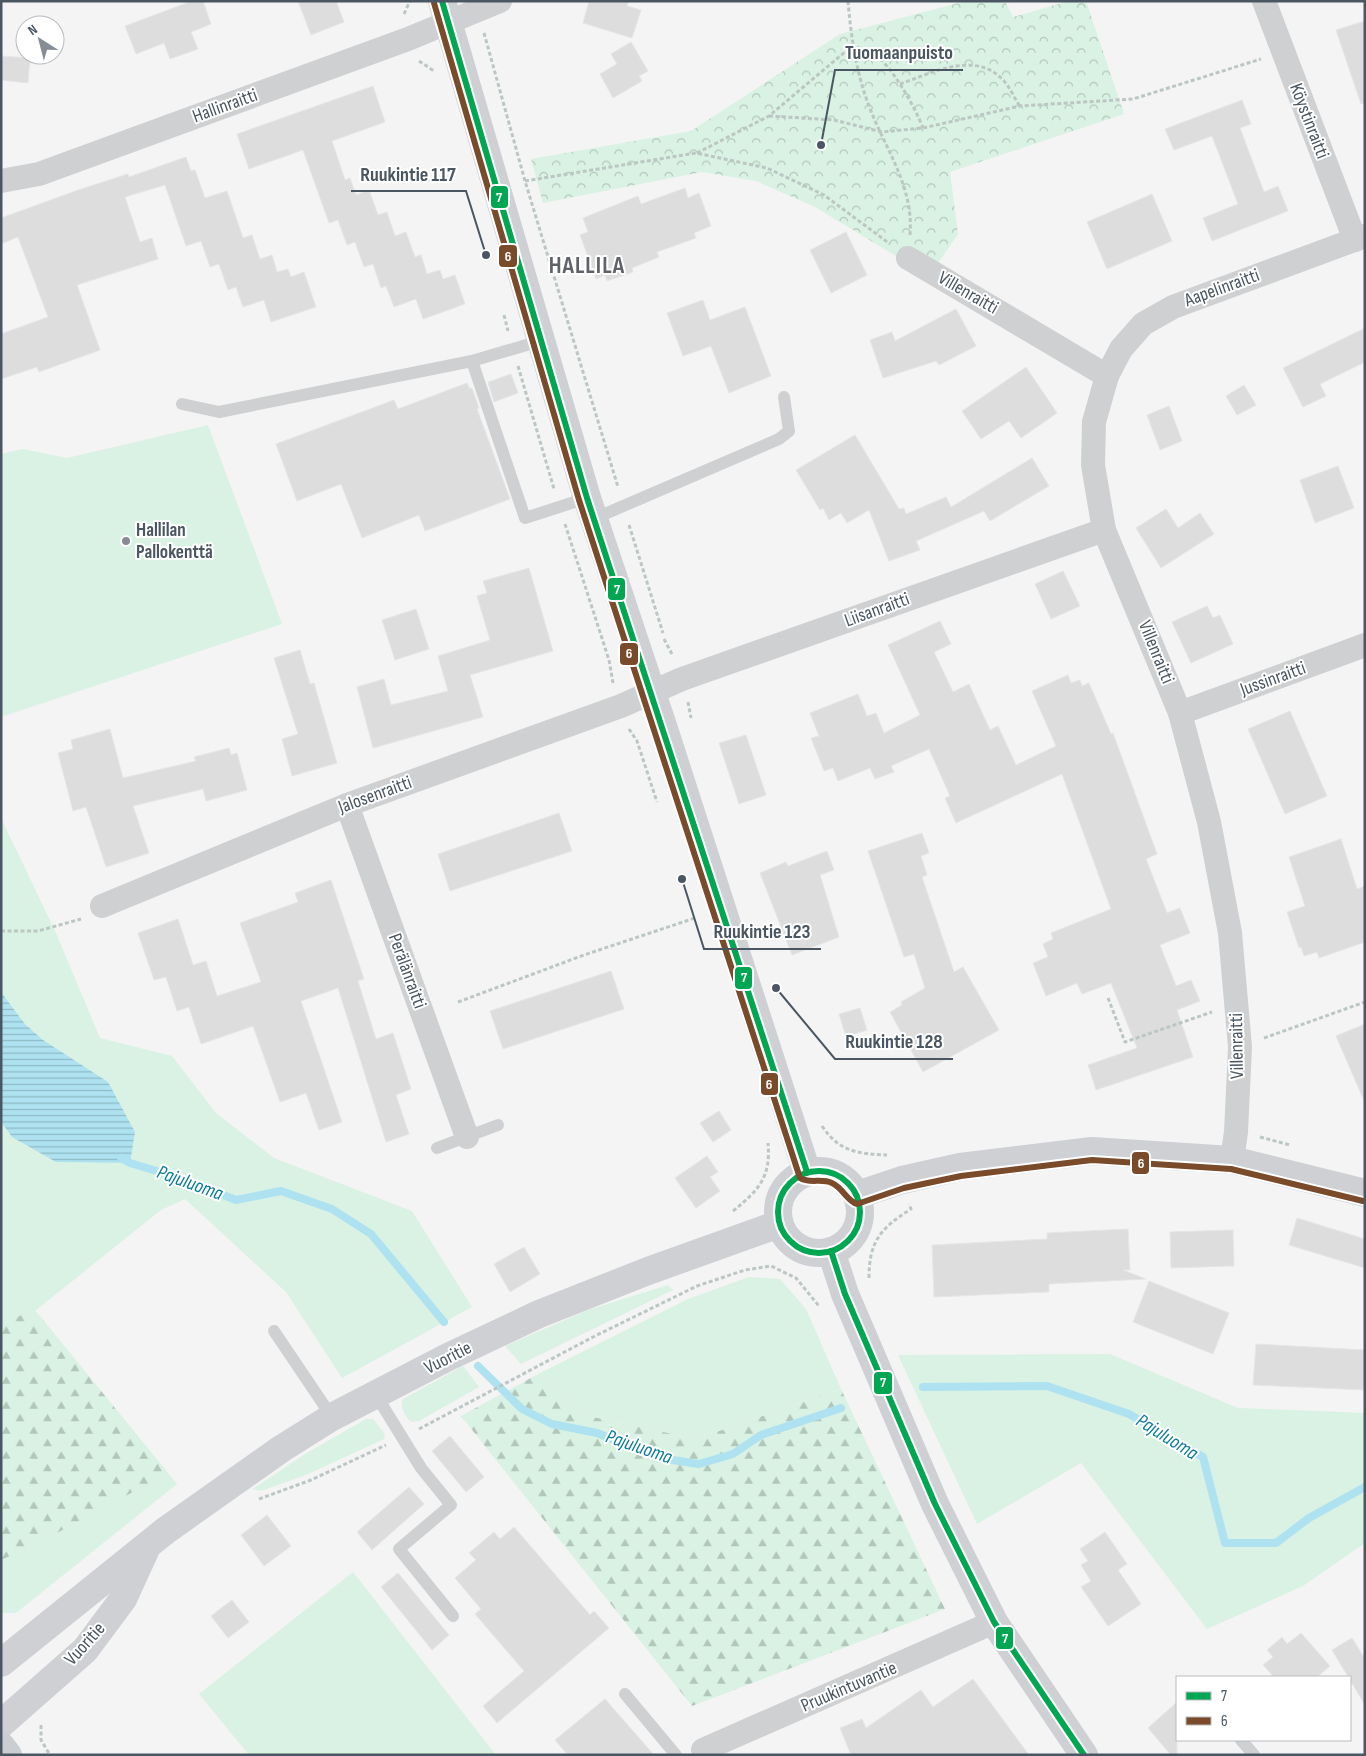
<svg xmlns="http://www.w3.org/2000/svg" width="1366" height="1756" font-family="'Sofia Sans Condensed',sans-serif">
<defs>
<pattern id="forest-firs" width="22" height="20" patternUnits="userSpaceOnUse" patternTransform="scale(1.25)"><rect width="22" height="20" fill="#d9f2e3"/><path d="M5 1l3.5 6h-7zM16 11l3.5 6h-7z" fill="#b2c7bb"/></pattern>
<pattern id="park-crowns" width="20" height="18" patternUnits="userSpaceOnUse" patternTransform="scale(1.25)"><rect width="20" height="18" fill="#d9f2e3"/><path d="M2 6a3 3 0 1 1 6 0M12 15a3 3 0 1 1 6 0" fill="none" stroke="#b2c7bb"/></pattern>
<pattern id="water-rules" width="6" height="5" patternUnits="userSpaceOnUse" patternTransform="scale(1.25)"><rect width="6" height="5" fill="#aee2f0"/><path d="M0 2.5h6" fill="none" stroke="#90bac6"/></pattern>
</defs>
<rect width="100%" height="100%" fill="#f4f4f4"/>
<g fill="#d9f2e3">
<polygon points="208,425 282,624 1,717 1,454 23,449 67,458"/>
<polygon points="1,818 56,933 100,1038 172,1056 216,1113 274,1158 412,1211 472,1307 342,1378 286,1292 185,1199 161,1210 35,1311 177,1484 16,1613 1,1613 1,1122 12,1137 43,1040 25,1024 1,992"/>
<polygon points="749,1277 780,1279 806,1309 841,1389 696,1439 588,1416 540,1373 688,1299"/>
<polygon points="668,1285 673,1290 521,1364 505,1346 588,1310"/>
<polygon points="1110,1354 1238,1408 1365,1413 1365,1543 1303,1586 1207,1629 1081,1463 977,1524 898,1355"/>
<path d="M463,1366L479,1387L419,1421L411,1422C405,1416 399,1408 403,1399Z"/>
<polygon points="366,1419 373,1419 385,1434 384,1439 306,1475 261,1491 253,1489 305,1454"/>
<polygon points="353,1572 496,1755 249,1755 199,1694"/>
</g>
<g fill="url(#forest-firs)">
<polygon points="35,1310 168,1473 42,1541 1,1560 1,1323"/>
<polygon points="540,1373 588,1416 696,1439 841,1389 945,1609 692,1706 461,1416"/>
</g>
<polygon fill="url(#park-crowns)" points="966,1 1005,1 1013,17 1069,1 1086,1 1124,114 950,172 958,234 929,276 815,207 756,181 702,172 543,203 531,159 691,131 840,34"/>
<polygon fill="url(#water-rules)" points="1,992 25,1024 43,1040 108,1082 135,1132 130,1163 56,1162 12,1137 1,1122"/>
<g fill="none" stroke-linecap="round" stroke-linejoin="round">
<g stroke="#aee2f0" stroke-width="8">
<polyline points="121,1158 130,1163 177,1177 236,1200 281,1191 332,1209 371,1234 444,1322"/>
<polyline points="478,1366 522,1409 552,1424 597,1433 659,1458 699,1464 733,1454 761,1435 841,1408"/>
<polyline points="923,1387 1047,1386 1129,1414 1203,1457 1225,1543 1276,1543 1309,1518 1365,1487"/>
</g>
</g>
<g fill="#ddddde" stroke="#e5e6e7">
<polygon points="192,1 203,1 211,24 191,32 198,49 170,59 164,43 136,54 125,26"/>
<polygon points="298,1 336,1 344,22 311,35"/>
<polygon points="589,1 629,1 627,6 641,10 632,38 583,23"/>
<polygon points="1365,21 1365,103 1361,104 1336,30"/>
<polygon points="631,42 648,71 639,76 642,81 613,98 600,74 617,64 611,54"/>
<polygon points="1,56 30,58 28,83 1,80"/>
<polygon points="373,86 385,122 332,141 345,180 350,178 356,195 369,190 378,215 387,212 395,236 406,232 415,257 421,255 427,274 440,270 443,279 455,275 465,304 423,319 416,299 394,307 386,286 381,288 373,264 364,267 355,242 347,245 338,220 329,223 303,150 249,169 237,134"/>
<polygon points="1242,100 1251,124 1240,128 1264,192 1278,186 1288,211 1212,241 1203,218 1238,204 1212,136 1174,150 1165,129"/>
<polygon points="186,157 191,171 195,170 205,198 227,191 243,238 252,235 260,259 272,255 277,272 288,269 291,277 304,272 316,307 271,322 264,300 243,307 236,287 228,290 219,264 210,267 201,241 186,246 165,185 125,197 140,242 152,238 158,259 77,285 100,350 39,372 37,367 1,379 1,334 48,317 18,237 1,244 1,218 81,189 128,174 129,177"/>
<polygon points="685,188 688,198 699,193 711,226 694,233 696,238 657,252 659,257 632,268 633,272 607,281 605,275 596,279 580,235 588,232 583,218 638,196 641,204"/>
<polygon points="1152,194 1172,241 1107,269 1087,222"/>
<polygon points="846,232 867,275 831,293 810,250"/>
<polygon points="703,300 710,320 745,307 771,376 729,393 711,346 683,356 667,313"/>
<polygon points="956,309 976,346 939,365 936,361 883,378 870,340 892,332 895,341"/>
<polygon points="1365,328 1365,362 1320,384 1326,396 1303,407 1283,368"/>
<polygon points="1026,367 1057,413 1021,438 1009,421 981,439 962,411"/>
<polygon points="511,374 518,393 494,402 488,382"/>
<polygon points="467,383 470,389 472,388 479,408 477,409 510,499 425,531 419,515 362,538 341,484 297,501 276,444 394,400 398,409"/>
<polygon points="1244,385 1256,405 1237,415 1226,396"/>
<polygon points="1169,406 1182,441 1160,450 1147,415"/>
<polygon points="855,435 899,509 904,508 906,514 946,497 951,507 1032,458 1049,486 990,521 984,511 916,541 920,550 889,561 869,510 847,523 841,513 829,520 823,508 820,510 796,470"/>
<polygon points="1338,466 1354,508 1315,523 1300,480"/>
<polygon points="1166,509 1178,528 1200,513 1214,534 1161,568 1136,528"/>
<polygon points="529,568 553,651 470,675 483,717 373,748 357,687 384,679 391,705 448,691 438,656 490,640 477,596 487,593 483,581"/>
<polygon points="1063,571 1080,606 1051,619 1035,584"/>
<polygon points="1207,606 1213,618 1220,615 1233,644 1191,663 1172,622"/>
<polygon points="416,609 429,649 395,660 382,620"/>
<polygon points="940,621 951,644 934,652 953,692 969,684 990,730 998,726 1016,765 1056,746 1032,691 1068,675 1071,683 1080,680 1082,686 1089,683 1111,734 1113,733 1157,854 1146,859 1167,913 1180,908 1190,933 1160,945 1176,986 1191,980 1200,1001 1177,1010 1193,1057 1096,1090 1088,1065 1137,1048 1111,983 1082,994 1077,983 1046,996 1033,963 1048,957 1043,944 1053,939 1051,933 1111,909 1062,774 956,823 945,798 950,796 929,749 891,766 894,772 875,779 870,768 838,781 833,768 824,771 811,738 819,736 810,713 858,694 867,716 876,713 884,733 920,715 888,645"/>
<polygon points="300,650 310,684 314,683 337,763 292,776 282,739 298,734 274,658"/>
<polygon points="1290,711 1327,796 1285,814 1248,729"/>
<polygon points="110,729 123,778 196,761 194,757 229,748 231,755 237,753 247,790 206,801 203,789 133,806 149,853 106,867 86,807 73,811 58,753 73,749 71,740"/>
<polygon points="746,735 766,795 739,804 719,743"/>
<polygon points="559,813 572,851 450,891 438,854"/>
<polygon points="922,833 929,853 921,856 927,875 922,877 954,972 963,967 999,1030 923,1072 890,1012 902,1005 901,1002 925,988 914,954 904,957 868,851"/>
<polygon points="1341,839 1357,889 1365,886 1365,942 1319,958 1317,952 1304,956 1301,947 1299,948 1287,912 1305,906 1289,857"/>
<polygon points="827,851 834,870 820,875 839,937 792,955 760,873 786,862 788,866"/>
<polygon points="331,880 364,979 358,981 376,1039 393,1033 411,1089 396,1095 409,1134 386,1142 338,988 301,1001 342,1122 319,1130 306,1093 280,1102 253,1026 201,1044 189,1007 177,1011 166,977 154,980 138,933 178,919 193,965 206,961 217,996 261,982 240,923 298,902 295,893"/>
<polygon points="611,971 624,1009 503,1049 490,1011"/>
<polygon points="860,1008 867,1030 846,1037 839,1014"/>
<polygon points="1365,1024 1365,1103 1336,1036"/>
<polygon points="719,1111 731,1130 713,1142 700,1123"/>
<polygon points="707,1156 718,1172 710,1177 720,1191 696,1208 675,1178"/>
<polygon points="1297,1218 1365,1239 1365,1268 1289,1245"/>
<polygon points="1128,1229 1130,1270 1123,1270 1146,1279 1049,1284 1049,1292 934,1297 932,1245 1047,1239 1047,1233"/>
<polygon points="1233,1230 1234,1266 1171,1268 1170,1232"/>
<polygon points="524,1247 540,1274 510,1292 494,1264"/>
<polygon points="1149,1281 1229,1313 1213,1354 1133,1322"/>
<polygon points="1256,1344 1365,1350 1365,1390 1253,1385"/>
<polygon points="450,1436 484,1477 466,1492 432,1451"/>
<polygon points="409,1487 424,1504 372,1550 357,1532"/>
<polygon points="267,1515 291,1546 264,1566 241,1535"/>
<polygon points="514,1527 590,1615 594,1611 609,1628 497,1723 483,1706 524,1671 475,1614 481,1609 455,1578 476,1560 469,1553 494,1532 500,1539"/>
<polygon points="1105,1532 1127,1564 1118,1570 1141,1604 1108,1626 1081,1587 1091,1581 1081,1565 1088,1561 1080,1549"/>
<polygon points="398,1573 449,1635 432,1650 381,1587"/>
<polygon points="232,1600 249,1622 228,1638 211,1616"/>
<polygon points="1301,1633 1330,1666 1317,1677 1274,1677 1263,1665 1273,1657 1267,1650 1282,1637 1287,1644"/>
<polygon points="1352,1638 1365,1659 1365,1705 1332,1650"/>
<polygon points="973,1679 1029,1755 851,1755 840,1728 862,1719 866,1728 921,1690 933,1707"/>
<polygon points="605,1699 654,1755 568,1755 555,1740"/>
<polygon points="1177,1702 1177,1755 1171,1755 1148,1728"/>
</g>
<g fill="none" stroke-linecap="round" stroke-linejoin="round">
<g stroke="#bcc7c4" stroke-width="3" stroke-dasharray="4 2.5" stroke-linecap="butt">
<path d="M848,1C851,37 856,72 869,106C885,149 914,186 910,235"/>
<polyline points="404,14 410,1"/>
<polyline points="484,33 525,181 618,487"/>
<polyline points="419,61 434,71"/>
<path d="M900,84C932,73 975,50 1003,80C1010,87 1014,98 1020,106"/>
<polyline points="769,116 834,120 882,132 923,128 1020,106 1133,99 1261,59"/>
<path d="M697,153L769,116L852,46C859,48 868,50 874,54C891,64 916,109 923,128"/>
<polyline points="525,181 696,153 767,168 824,195 890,244"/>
<polyline points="504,315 508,331"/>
<polyline points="518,366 554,489"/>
<polyline points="565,524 609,660 613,683"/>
<polyline points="629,525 663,633"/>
<polyline points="664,639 673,656"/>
<polyline points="688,702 691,718"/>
<polyline points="629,729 637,741 657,802"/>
<polyline points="1,931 38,931 81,919"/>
<polyline points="1108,998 1125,1042 1212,1012"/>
<polyline points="458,1002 584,955 695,918"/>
<polyline points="1264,1038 1365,1002"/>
<path d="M822,1126C839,1152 859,1154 887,1155"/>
<polyline points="1260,1137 1290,1145"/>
<path d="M733,1211C759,1190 771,1177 768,1143"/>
<path d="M869,1278C869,1241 881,1228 911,1209L909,1204"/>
<polyline points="419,1429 593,1337 697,1286 745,1270 771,1266 796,1278 819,1306"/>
<polyline points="259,1499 311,1480 386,1445"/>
<polyline points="41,1725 41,1740 50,1755"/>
</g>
<g stroke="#ced0d2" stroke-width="12">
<polyline points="472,361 525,518 587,498"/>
<polyline points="182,404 219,412 472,361 540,341"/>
<polyline points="593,519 779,439 789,431 784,397"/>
<polyline points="437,1148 498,1125"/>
<polyline points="274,1331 332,1417"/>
<polyline points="376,1395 421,1468 451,1505 399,1549 453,1616"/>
<polyline points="625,1694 676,1755"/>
<polyline points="1241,1740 1254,1755"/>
</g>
<g stroke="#ced0d2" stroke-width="24">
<polyline points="1264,1 1355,240"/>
<polyline points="1,181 39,174 408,39 500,1"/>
<polyline points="908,258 1107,376"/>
<polyline points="1180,713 1365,645"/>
<polyline points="347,805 467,1137"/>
<polyline points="102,906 347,805 621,706 682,679 1104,530"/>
<polyline points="1232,1160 1236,1132 1240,1047 1230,933 1209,822 1180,713 1104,530 1093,465 1094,422 1107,376 1121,349 1143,324 1173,307 1365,236"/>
<polyline points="703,1750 994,1622"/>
</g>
<g stroke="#ced0d4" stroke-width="28">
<polyline points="442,1 587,498 665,732 807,1172"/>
<circle cx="819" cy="1212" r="41"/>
<polyline points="857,1195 902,1180 960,1167 1092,1151 1232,1160 1365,1193"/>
<polyline points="831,1251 845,1294 935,1504 994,1622 1084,1755"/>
<polyline points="1,1663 165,1531 281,1449 332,1417 448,1357 539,1314 648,1271 779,1224"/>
<polyline points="1,1724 85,1650 123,1599 145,1551"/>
</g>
<polyline stroke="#caced1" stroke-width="28" points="1,1746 8,1755"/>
<defs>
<g id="bus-1">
<polyline points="442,1 587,498 807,1172"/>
<circle cx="819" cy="1212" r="41"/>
<polyline points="831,1251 845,1294 935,1504 994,1622 1084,1755"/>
</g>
<path id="bus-2" d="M434,3L579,500L800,1178C809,1184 822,1178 832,1183C843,1188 847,1201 857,1204L904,1188L961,1176L1092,1160L1231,1169L1363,1201"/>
</defs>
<use href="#bus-1" stroke="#fff" stroke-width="10"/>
<use href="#bus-2" stroke="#fff" stroke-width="10"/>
<use href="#bus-1" stroke="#00a651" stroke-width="6"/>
<use href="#bus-2" stroke="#7a4b2a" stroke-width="6"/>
</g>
<circle fill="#868d94" stroke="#fff" stroke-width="2" cx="126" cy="541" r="5"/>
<g text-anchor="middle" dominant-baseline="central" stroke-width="4" stroke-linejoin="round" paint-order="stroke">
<g font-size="19" fill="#4a5661" stroke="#fff">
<text transform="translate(225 106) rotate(-20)">Hallinraitti</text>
<text transform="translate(1309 121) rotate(69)">Köystinraitti</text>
<text transform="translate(1222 288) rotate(-20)">Aapelinraitti</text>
<text transform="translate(968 293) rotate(30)">Villenraitti</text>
<text transform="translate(877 610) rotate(-20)">Liisanraitti</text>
<text transform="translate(1156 652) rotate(68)">Villenraitti</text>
<text transform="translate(1273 679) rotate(-20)">Jussinraitti</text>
<text transform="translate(375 795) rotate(-20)">Jalosenraitti</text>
<text transform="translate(407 971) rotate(70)">Perälänraitti</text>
<text transform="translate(1237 1046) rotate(-91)">Villenraitti</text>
<text transform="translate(448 1358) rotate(-27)">Vuoritie</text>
<text transform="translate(85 1644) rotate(-48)">Vuoritie</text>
<text transform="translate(849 1687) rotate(-23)">Pruukintuvantie</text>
</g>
<g font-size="19" font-weight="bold" fill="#4a5661" stroke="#fff" text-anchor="start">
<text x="136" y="530">Hallilan<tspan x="136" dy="22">Pallokenttä</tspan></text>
</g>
<g font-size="20" font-style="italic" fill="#0c7c9b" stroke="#fff">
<text transform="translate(190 1183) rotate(20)">Pajuluoma</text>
<text transform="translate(1167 1437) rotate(32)">Pajuluoma</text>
<text transform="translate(639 1447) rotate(19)">Pajuluoma</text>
</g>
<g font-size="24" font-weight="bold" letter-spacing="1" fill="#5f6368" stroke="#fff">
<text x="587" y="265">HALLILA</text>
</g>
</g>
<path fill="none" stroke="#4a5661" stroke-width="2" d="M821 145L835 70H963M486 255L466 191H351M682 879L704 949H821M776 988L835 1059H953"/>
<g fill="#4a5661" stroke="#fff" stroke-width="2">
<circle cx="821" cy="145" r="5"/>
<circle cx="486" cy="255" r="5"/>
<circle cx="682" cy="879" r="5"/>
<circle cx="776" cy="988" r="5"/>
</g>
<g font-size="20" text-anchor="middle" font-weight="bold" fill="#4a5661" stroke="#fff" stroke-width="4" stroke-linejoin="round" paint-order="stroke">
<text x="899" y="59">Tuomaanpuisto</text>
<text x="408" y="181">Ruukintie 117</text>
<text x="762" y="938">Ruukintie 123</text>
<text x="894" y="1048">Ruukintie 128</text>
</g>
<g stroke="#fff" stroke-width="2">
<rect x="490" y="185" width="19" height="24" rx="5" fill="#00a651"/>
<rect x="498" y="244" width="20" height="24" rx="5" fill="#7a4b2a"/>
<rect x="607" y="577" width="19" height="24" rx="5" fill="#00a651"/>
<rect x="619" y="642" width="20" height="24" rx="5" fill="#7a4b2a"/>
<rect x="734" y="966" width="19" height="24" rx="5" fill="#00a651"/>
<rect x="760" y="1072" width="19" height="24" rx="5" fill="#7a4b2a"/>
<rect x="1131" y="1151" width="19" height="24" rx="5" fill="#7a4b2a"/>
<rect x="873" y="1371" width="20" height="24" rx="5" fill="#00a651"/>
<rect x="995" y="1626" width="19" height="24" rx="5" fill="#00a651"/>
</g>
<g font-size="14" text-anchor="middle" font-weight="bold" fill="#fff">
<text x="499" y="202">7</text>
<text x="508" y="261">6</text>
<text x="617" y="594">7</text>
<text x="629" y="658">6</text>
<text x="744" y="982">7</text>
<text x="769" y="1089">6</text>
<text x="1141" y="1168">6</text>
<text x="883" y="1387">7</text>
<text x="1005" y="1643">7</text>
</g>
<rect width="1366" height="1756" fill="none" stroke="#4a5661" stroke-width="5"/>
<rect x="1176" y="1676" width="175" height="65" fill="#ffffff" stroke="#b7bbc0"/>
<rect x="1186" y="1692" width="25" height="8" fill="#00a651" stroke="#b7bbc0"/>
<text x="1221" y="1701" font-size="15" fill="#4a5661">7</text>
<rect x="1186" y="1717" width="25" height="8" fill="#7a4b2a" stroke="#b7bbc0"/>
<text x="1221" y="1726" font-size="15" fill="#4a5661">6</text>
<g transform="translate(40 40) rotate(324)"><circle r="24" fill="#ffffff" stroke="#b7bbc0"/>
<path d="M0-4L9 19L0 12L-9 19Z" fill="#868d94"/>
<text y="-8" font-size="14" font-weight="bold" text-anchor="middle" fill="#4a5661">N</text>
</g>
</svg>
